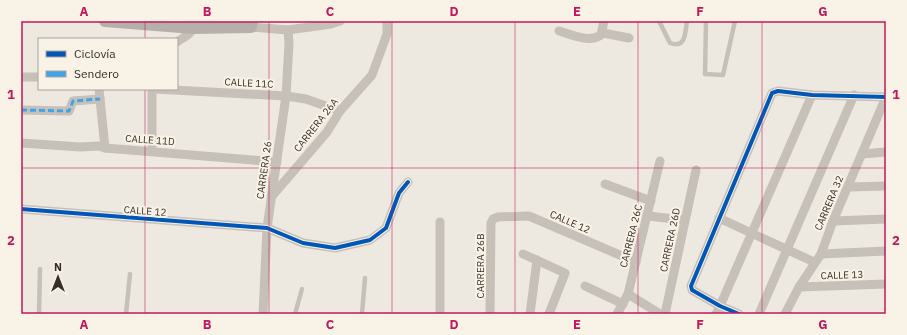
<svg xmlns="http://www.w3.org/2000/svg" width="907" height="335" font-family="'IBM Plex Sans',sans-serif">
<rect width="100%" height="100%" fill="#ede8e0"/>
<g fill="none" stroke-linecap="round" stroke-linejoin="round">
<g stroke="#c6c0b9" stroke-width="4.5">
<path d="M659,21L670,43C686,49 685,33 687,21"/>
<polyline points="706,21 705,74 723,75 735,21"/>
<polyline points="39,314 40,269"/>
<polyline points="126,314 130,274"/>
<polyline points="295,314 302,289"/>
<polyline points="362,314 365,278"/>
</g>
<g stroke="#c6c0b9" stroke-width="9">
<polyline points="251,27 288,30 331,24 340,21"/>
<path d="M559,31C572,35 589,43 601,35L604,21"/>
<polyline points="603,33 629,38"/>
<path d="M177,42C187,35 194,34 192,21"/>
<polyline points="21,77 39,77"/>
<polyline points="99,89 105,148"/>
<polyline points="152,89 152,151"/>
<polyline points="155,89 286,96 306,99 340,111"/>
<polyline points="21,110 69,111 73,101 100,99"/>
<polyline points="21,143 80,147 98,146 105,148 277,162"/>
<polyline points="862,154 886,152"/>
<polyline points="605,184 651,201"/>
<polyline points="848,187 886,186"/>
<polyline points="272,196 327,132 340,111 372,75 387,34 387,21"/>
<polyline points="21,209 267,228 303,243 335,248 370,240 386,228 399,193 408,182"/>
<polyline points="647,216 685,220"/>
<polyline points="719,218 814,262"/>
<polyline points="833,221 886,219"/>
<polyline points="440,222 440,314"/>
<polyline points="523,254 565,273 549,314"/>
<polyline points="821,254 886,251"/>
<polyline points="585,286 623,304"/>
<polyline points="799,287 886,284"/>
<polyline points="628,294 660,314"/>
<polyline points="263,314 267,228 286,96 289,43 288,30"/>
<polyline points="490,314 491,223 493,219 498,217 529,216 636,262"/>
<polyline points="530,314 537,260"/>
<polyline points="617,314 628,294 660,161"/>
<polyline points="665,314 696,170"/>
<polyline points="716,314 720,306 812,95"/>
<polyline points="739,314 720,306 692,290 691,286 772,93 778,91 812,95 886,97"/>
<polyline points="759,314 854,95"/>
<polyline points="785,314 799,287 821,254 833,221 886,97"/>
</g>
<polyline stroke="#b6b0aa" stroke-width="12" points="105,21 193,28 251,27 252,21"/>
<polyline stroke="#3fa3eb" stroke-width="3" stroke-dasharray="6 3" stroke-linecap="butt" points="21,110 69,111 73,101 100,99"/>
<defs>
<g id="cycleway">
<polyline points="21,209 267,228 303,243 335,248 370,240 386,228 399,193 408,182"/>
<polyline points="739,314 720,306 692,290 691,286 772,93 778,91 812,95 886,97"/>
</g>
</defs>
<use href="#cycleway" stroke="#f9f2e7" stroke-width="6"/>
<use href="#cycleway" stroke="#0057b8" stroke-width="4"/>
</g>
<path fill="none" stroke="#c2185b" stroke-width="1" stroke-opacity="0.55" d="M145,21V39M269,21V314M392,21V314M515,21V314M638,21V314M762,21V314M145,89V314M21,168H886"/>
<g text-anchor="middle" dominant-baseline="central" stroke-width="4" stroke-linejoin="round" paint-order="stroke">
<g font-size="10" fill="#362d27" stroke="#f9f2e7">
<text transform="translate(249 83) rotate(3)">CALLE 11C</text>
<text transform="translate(316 125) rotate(-52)">CARRERA 26A</text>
<text transform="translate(150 140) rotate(4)">CALLE 11D</text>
<text transform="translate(264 170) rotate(-82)">CARRERA 26</text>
<text transform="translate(829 203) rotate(-67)">CARRERA 32</text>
<text transform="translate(145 211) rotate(4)">CALLE 12</text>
<text transform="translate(570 222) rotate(23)">CALLE 12</text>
<text transform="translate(631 236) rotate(-76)">CARRERA 26C</text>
<text transform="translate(670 240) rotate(-78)">CARRERA 26D</text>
<text transform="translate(480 266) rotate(-90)">CARRERA 26B</text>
<text transform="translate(842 275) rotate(-2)">CALLE 13</text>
</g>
</g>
<rect width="907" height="335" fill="none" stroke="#f9f2e7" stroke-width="44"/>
<rect x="38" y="38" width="140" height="52" fill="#f9f2e7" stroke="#aba39a"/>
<rect x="46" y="51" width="20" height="6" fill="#0057b8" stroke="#aba39a"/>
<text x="74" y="58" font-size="12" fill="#362d27">Ciclovía</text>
<rect x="46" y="71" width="20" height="6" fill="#3fa3eb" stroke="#aba39a"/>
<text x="74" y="78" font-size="12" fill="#362d27">Sendero</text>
<g transform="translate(58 277)" stroke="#f9f2e7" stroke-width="3" paint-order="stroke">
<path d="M0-3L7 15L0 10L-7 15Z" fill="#362d27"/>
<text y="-6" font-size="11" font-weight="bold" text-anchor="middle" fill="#362d27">N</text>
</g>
<rect x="22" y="22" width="863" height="291" fill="none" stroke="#c2185b" stroke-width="1.5"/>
<g font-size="13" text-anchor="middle" font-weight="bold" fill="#c2185b">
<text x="84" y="16">A</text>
<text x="207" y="16">B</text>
<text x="330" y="16">C</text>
<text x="454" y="16">D</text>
<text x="577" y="16">E</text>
<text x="700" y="16">F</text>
<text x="823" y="16">G</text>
<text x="11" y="99">1</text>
<text x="896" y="99">1</text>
<text x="11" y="245">2</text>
<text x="896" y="245">2</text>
<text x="84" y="329">A</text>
<text x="207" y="329">B</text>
<text x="330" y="329">C</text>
<text x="454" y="329">D</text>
<text x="577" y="329">E</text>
<text x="700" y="329">F</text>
<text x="823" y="329">G</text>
</g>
</svg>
